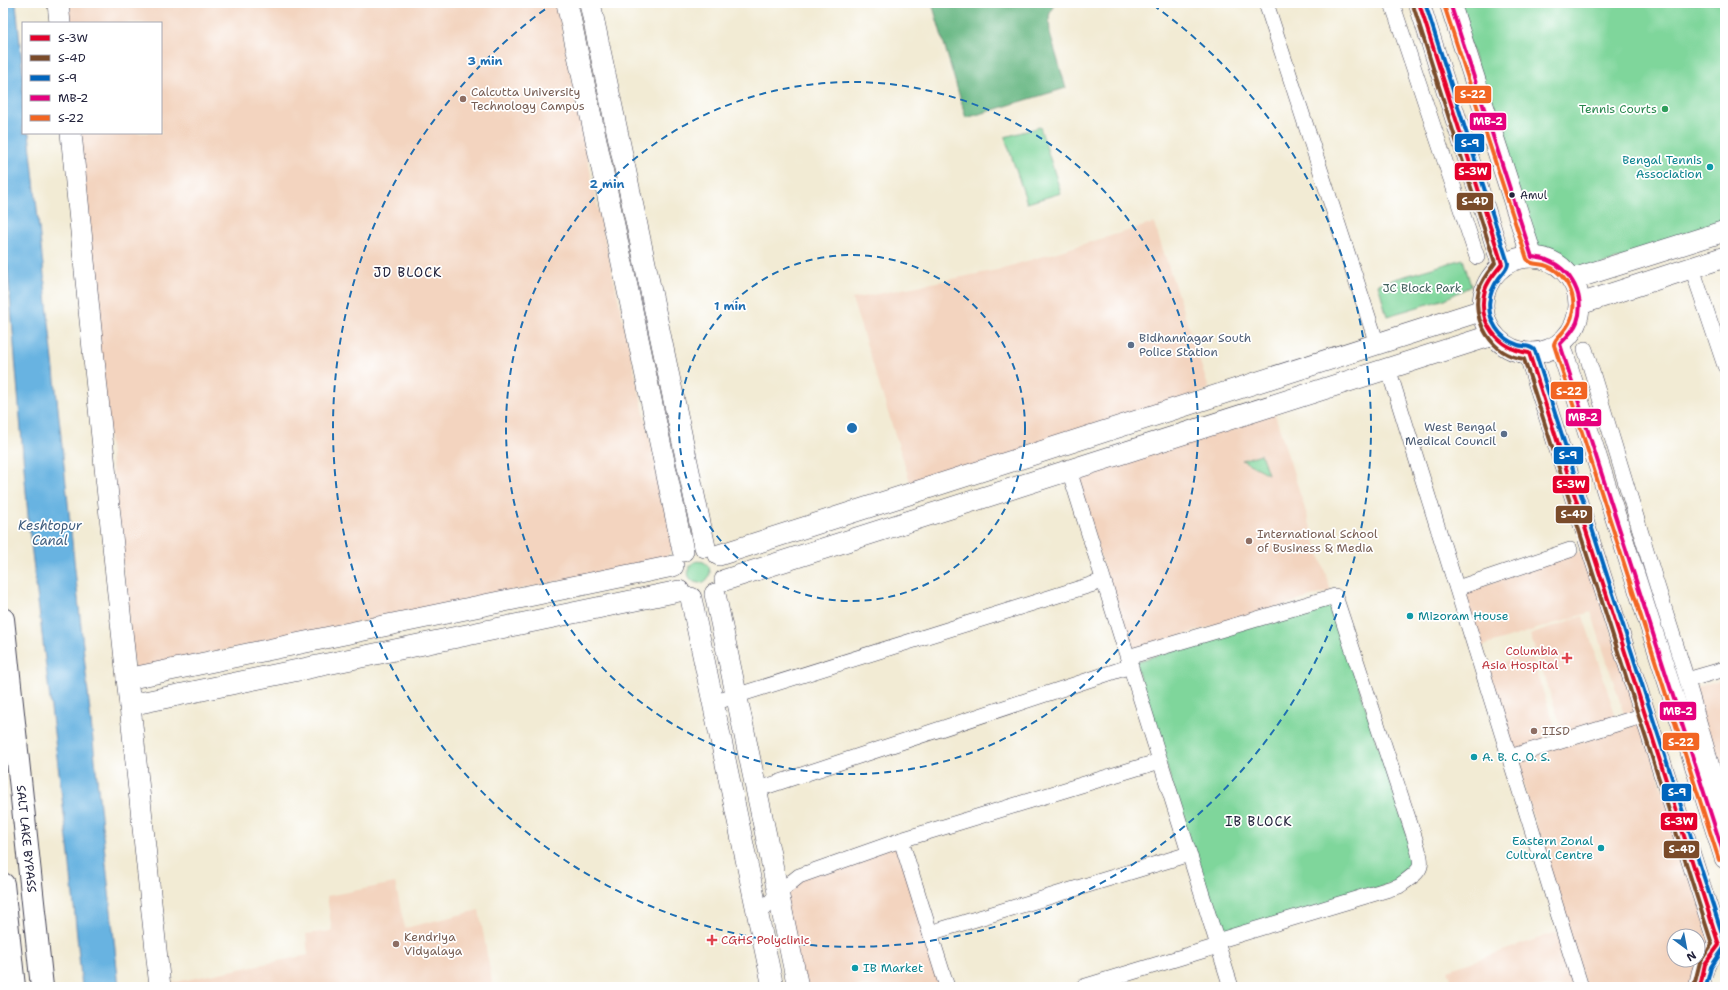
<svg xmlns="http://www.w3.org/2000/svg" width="1728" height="990" font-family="'Shantell Sans',sans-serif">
<rect width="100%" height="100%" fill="#fff"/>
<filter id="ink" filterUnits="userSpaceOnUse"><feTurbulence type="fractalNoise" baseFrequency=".025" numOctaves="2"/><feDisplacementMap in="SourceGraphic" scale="8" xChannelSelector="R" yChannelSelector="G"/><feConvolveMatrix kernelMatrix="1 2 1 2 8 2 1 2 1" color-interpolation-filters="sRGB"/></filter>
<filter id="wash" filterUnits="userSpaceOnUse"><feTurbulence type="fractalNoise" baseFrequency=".012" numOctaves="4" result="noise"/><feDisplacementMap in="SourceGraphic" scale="16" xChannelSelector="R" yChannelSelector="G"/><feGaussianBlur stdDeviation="0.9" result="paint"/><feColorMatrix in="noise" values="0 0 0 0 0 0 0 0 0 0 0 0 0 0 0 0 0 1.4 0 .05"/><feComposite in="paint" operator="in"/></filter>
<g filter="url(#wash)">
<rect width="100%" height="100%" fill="#f2ebd4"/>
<g fill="#f3d4bf" fill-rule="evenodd">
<polygon points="63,3 557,3 595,195 674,546 666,559 134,669 76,133 161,133 161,23 65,23"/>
<polygon points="1154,223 1209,389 912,488 852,299 997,270"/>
<polygon points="1273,408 1331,591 1130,651 1075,474"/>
<path d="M1585,550L1714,945L1694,982L1678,987H1586L1487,669L1529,651L1562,747L1628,727L1591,612L1480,647L1464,592ZM1674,936H1698V960H1674Z"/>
<polygon points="1583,616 1617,720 1565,737 1530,635"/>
<polygon points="1725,678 1725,839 1679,693"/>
<polygon points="898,845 943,987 802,987 780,882"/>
<polygon points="395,883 405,928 479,910 493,987 166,987 166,984 308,955 306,934 332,931 327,896"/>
<polygon points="1557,932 1575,987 1454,987 1448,970"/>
</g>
<g fill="#7fd69b" stroke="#507c6b">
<polygon points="1457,3 1725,3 1725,225 1576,273 1553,255 1535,251"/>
<polygon points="1040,127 1061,193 1027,203 1005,137"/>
<polygon points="1463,259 1471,286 1445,299 1387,316 1378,284"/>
<polygon points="1261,454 1268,474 1242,460"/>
<circle cx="699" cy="572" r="11"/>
<polygon points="1331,601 1415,858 1412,870 1396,882 1219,939 1135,662"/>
</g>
<polygon fill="#67b783" stroke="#446c5f" points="932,3 1054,3 1049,16 1050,34 1066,88 966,118"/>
<polygon fill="#68b3e1" stroke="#456a8e" points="3,3 16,3 23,74 23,133 29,133 119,987 82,987 69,855 29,528 3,210"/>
</g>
<g filter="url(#ink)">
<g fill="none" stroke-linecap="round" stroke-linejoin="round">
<defs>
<g id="street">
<polyline points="1266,3 1377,344"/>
<polyline points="1392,3 1477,257"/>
<polyline points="1692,268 1725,366"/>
<polyline points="1585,349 1655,579 1687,680"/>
<polyline points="1388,368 1581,987"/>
<polyline points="1069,470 1231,987"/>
<polyline points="1457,588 1570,550"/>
<path d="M1128,657L1335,596L1415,839C1424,869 1424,868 1399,886L1217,941"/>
<polyline points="1725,669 1687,680 1725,811"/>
<polyline points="713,703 1103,581"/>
<polyline points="1510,757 1645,715"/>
<polyline points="756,790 1131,666"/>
<polyline points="901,840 947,987"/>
<polyline points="758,916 778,893 799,876 901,840 1160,761"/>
<polyline points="930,933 1189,854"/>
<polyline points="1083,987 1218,946"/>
</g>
<g id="secondary">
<polyline points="58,3 60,23"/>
<polyline points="567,3 683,551"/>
<polyline points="590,3 705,547"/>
<polyline points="1419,3 1502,264"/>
<polyline points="1450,3 1532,257"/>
<polyline points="71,133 116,575 160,987"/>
<circle cx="1531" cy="305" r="48"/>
<polyline points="1573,279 1725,231"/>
<polyline points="1580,304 1725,257"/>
<polyline points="1560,344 1725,858"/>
<polyline points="1529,353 1719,945"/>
<polyline points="719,555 1483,310"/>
<polyline points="725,580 1493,335"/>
<polyline points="715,594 798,987"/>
<polyline points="691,598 773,987"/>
<polyline points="127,679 673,566"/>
<polyline points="130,705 679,591"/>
<path d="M1700,987C1701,970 1708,950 1725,942"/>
</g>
<g id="primary">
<path id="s1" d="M3,619L42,987"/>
<polyline points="3,884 14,987"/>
</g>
</defs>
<use href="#street" stroke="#414052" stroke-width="16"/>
<use href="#secondary" stroke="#414052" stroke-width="22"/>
<use href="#primary" stroke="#414052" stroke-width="24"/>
<use href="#street" stroke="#fff" stroke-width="15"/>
<use href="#secondary" stroke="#fff" stroke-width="21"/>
<use href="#primary" stroke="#fff" stroke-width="22"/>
<defs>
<path id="bus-1" d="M1419,3L1502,264C1496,272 1488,280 1485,290C1476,322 1498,349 1529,353L1719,945L1705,964L1700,987"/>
<path id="bus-2" d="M1413,5L1495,263C1489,271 1482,279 1479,289C1471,321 1492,355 1524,359L1712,944L1700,962L1694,986"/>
<path id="bus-3" d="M1425,3L1508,263C1508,269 1502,274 1499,278C1487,294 1486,312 1496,328C1501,336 1509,342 1518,345C1524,347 1531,345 1535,351L1725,943L1724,948L1711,967L1706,987"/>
<path id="bus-4" d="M1450,3L1532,257C1537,258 1543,258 1547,260C1571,269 1586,297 1577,322C1574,330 1566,338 1560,344L1725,858"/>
<path id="bus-5" d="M1444,5L1527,259C1531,265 1537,263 1544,265C1555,268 1564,277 1569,287C1577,303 1574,320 1562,333C1559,337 1554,340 1554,345L1719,860"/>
</defs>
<use href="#bus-1" stroke="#fff" stroke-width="7"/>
<use href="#bus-2" stroke="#fff" stroke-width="7"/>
<use href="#bus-3" stroke="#fff" stroke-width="7"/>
<use href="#bus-4" stroke="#fff" stroke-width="7"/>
<use href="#bus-5" stroke="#fff" stroke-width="7"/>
<use href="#bus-1" stroke="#e4002b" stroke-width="4"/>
<use href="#bus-2" stroke="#7a4b2a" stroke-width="4"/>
<use href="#bus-3" stroke="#0065bd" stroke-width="4"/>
<use href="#bus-4" stroke="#e5007d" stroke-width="4"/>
<use href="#bus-5" stroke="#f26522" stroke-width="4"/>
</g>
</g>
<g fill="none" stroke="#1f6fb2" stroke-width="2" stroke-dasharray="7 5">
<circle cx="852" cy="428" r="173"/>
<circle cx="852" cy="428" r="346"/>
<path d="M1153 5A519 519 0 1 1 551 5"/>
</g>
<g fill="#8d6e63" stroke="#fff" stroke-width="1.5">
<circle cx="463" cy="99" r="4"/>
<circle cx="1249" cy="541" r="4"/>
<circle cx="1534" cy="731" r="4"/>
<circle cx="396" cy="944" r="4"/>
</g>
<circle fill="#2e9e5b" stroke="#fff" stroke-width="1.5" cx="1665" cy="109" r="4"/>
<g fill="#0f9aa8" stroke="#fff" stroke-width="1.5">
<circle cx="1710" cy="167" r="4"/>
<circle cx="1410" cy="616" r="4"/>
<circle cx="1474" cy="757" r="4"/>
<circle cx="1601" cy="848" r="4"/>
<circle cx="855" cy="968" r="4"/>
</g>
<circle fill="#22223b" stroke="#fff" stroke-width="1.5" cx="1512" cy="195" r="3.5"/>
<g fill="#5c6f8a" stroke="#fff" stroke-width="1.5">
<circle cx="1131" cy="345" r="4"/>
<circle cx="1504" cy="434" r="4"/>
</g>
<g fill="#e0444e" stroke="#fff" stroke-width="1.5">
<path d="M1565 652h4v4h4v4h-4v4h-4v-4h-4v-4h4z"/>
<path d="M710 934h4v4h4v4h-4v4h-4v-4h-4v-4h4z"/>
</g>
<g text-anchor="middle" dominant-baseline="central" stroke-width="3.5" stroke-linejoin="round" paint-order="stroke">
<g font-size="11" fill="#22223b" stroke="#fff" text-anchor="start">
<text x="1520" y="195">Amul</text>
</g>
<g font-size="12" fill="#785e54" stroke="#fff" text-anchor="start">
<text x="471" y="92">Calcutta University<tspan x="471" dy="14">Technology Campus</tspan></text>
<text x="1257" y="534">International School<tspan x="1257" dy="14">of Business &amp; Media</tspan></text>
<text x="1542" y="731">IISD</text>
<text x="404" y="937">Kendriya<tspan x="404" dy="14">Vidyalaya</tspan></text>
</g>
<g font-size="12" fill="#27864d" stroke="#fff" text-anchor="end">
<text x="1657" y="109">Tennis Courts</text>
</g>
<g font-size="12" fill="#0d838f" stroke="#fff" text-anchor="start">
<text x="1702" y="160" text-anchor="end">Bengal Tennis<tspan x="1702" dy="14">Association</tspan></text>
<text x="1418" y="616">Mizoram House</text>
<text x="1482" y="757">A. B. C. O. S.</text>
<text x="1593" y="841" text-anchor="end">Eastern Zonal<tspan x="1593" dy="14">Cultural Centre</tspan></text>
<text x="863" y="968">IB Market</text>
</g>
<g font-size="12" fill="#43615d" stroke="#fff">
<text x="1422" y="288">JC Block Park</text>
</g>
<g font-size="12" fill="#4e5e75" stroke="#fff" text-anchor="start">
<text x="1139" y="338">Bidhannagar South<tspan x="1139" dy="14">Police Station</tspan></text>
<text x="1496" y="427" text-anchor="end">West Bengal<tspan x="1496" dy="14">Medical Council</tspan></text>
</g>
<g font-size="12" fill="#be3a42" stroke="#fff" text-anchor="end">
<text x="1558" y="651">Columbia<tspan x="1558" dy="14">Asia Hospital</tspan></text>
<text x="721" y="940" text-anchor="start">CGHS Polyclinic</text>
</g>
<g font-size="12" fill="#22223b" stroke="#fff">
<text stroke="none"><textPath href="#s1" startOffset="221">SALT LAKE BYPASS</textPath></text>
</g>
<g font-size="13" letter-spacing="1" fill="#22223b" stroke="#fff">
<text x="408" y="272">JD BLOCK</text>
<text x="1259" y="821">IB BLOCK</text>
</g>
<g font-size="13" font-style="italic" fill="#3e5c7d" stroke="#fff">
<text x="50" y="525">Keshtopur<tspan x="50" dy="15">Canal</tspan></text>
</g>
</g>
<circle cx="852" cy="428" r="6" fill="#1f6fb2" stroke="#fff" stroke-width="2"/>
<g font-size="12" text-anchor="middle" font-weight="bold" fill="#1f6fb2" stroke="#fff" stroke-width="3.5" stroke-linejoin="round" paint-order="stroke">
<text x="485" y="65">3 min</text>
<text x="607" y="188">2 min</text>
<text x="730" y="310">1 min</text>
</g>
<g stroke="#fff" stroke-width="1.5">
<rect x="1454" y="85" width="38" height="19" rx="4" fill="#f26522"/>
<rect x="1469" y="112" width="38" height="19" rx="4" fill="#e5007d"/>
<rect x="1454" y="133" width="31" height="20" rx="4" fill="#0065bd"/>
<rect x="1454" y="162" width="38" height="19" rx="4" fill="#e4002b"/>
<rect x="1456" y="192" width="38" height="19" rx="4" fill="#7a4b2a"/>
<rect x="1550" y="381" width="38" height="19" rx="4" fill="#f26522"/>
<rect x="1565" y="408" width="37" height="19" rx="4" fill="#e5007d"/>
<rect x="1553" y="446" width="31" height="19" rx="4" fill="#0065bd"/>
<rect x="1552" y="475" width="38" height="19" rx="4" fill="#e4002b"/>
<rect x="1555" y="505" width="38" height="19" rx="4" fill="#7a4b2a"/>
<rect x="1659" y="701" width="38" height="20" rx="4" fill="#e5007d"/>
<rect x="1662" y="732" width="38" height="19" rx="4" fill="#f26522"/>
<rect x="1661" y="783" width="31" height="19" rx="4" fill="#0065bd"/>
<rect x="1660" y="812" width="38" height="19" rx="4" fill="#e4002b"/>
<rect x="1663" y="840" width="37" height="19" rx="4" fill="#7a4b2a"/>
</g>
<g font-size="11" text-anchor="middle" font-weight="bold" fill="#fff">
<text x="1473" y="98">S-22</text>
<text x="1488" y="125">MB-2</text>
<text x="1470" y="147">S-9</text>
<text x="1473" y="175">S-3W</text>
<text x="1475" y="205">S-4D</text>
<text x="1569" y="395">S-22</text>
<text x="1583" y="421">MB-2</text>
<text x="1568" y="459">S-9</text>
<text x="1571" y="488">S-3W</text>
<text x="1574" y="518">S-4D</text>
<text x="1678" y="715">MB-2</text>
<text x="1681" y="746">S-22</text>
<text x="1677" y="796">S-9</text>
<text x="1679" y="825">S-3W</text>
<text x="1682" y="853">S-4D</text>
</g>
<rect width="1728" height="990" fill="none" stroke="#fff" stroke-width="16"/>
<rect x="22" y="22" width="140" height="112" fill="#ffffff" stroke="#a7a7b1"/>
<rect x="30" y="35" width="20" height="6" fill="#e4002b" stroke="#a7a7b1"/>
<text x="58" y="42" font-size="12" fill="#22223b">S-3W</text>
<rect x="30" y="55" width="20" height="6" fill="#7a4b2a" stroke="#a7a7b1"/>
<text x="58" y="62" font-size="12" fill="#22223b">S-4D</text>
<rect x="30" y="75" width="20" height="6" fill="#0065bd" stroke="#a7a7b1"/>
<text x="58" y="82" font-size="12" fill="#22223b">S-9</text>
<rect x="30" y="95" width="20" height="6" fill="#e5007d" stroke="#a7a7b1"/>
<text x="58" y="102" font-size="12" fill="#22223b">MB-2</text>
<rect x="30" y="115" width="20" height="6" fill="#f26522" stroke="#a7a7b1"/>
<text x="58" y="122" font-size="12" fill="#22223b">S-22</text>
<g transform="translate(1686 948) rotate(148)"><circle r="19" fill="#ffffff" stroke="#a7a7b1"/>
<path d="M0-3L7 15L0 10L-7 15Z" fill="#1f6fb2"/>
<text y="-6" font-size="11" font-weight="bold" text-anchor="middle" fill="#22223b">N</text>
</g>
</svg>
